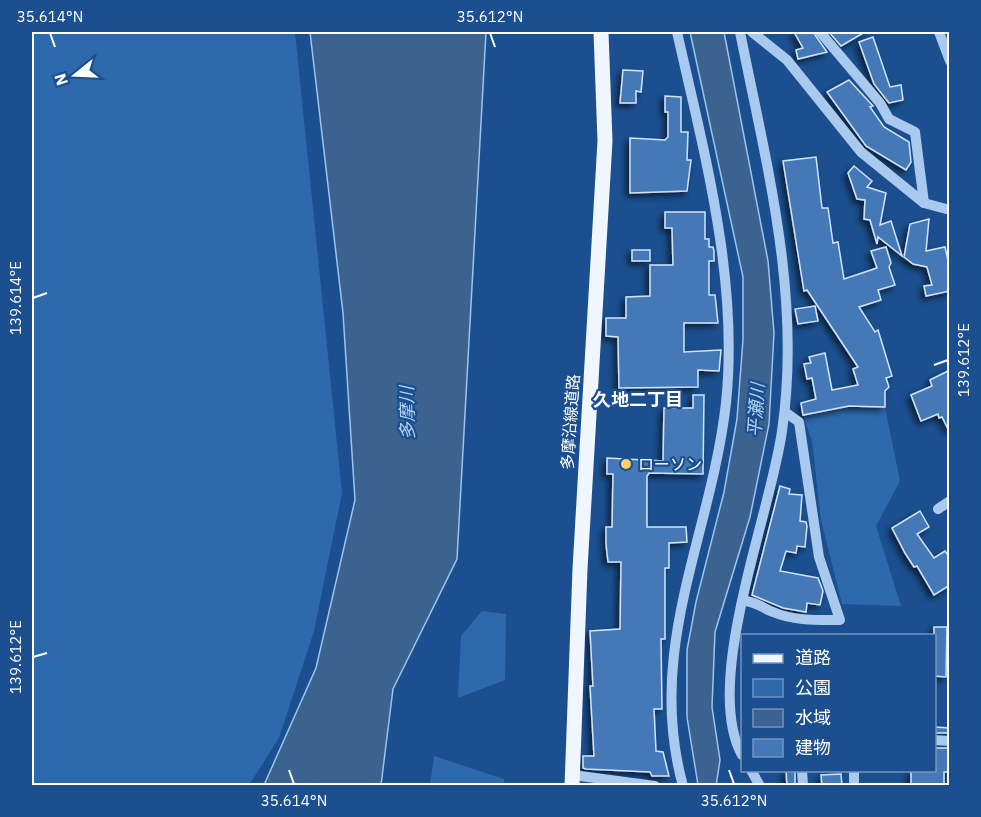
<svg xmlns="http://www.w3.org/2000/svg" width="981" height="817" font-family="'IBM Plex Sans','Noto Sans JP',sans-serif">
<defs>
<filter id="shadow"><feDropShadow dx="-3.5" dy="3.5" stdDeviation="3" flood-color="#0009"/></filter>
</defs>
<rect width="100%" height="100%" fill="#1b4f8f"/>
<g fill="#2e69ad">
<polygon points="32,32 295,32 342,493 314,631 279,738 249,785 32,785"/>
<polygon points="849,406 885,407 900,481 876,526 901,606 842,604 821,520 812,441 803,415"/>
<polygon points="482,611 506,614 505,680 458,698 461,636"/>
<polygon points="434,756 504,779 504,785 430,785"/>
</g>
<g fill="#3c6290" stroke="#9cc4f0" stroke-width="1.5">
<polygon points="310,32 486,32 457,559 393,689 381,785 264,785 316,668 355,500 343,313"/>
<polygon points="690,32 724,32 768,261 774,333 769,424 750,517 715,632 712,707 720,760 716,786 698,785 687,717 687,650 696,602 724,492 737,419 743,339 743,277"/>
</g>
<g fill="#4478b7" stroke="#cfe3fa" stroke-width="1.5" filter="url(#shadow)">
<polygon points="794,32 813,32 827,52 798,59 796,50 803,48"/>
<polygon points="829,32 865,32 841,46"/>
<polygon points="873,37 890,87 901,85 903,100 889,103 874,84 859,42"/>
<polygon points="623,70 643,71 641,92 636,91 636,103 620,103"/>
<polygon points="849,80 873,106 870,107 884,127 909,142 911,162 906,170 866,146 827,92"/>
<polygon points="665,96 681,97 681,132 688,132 687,160 691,160 687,191 630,193 630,138 665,140 668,137 668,112 665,112"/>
<polygon points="816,157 822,208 828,208 833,243 838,242 844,279 877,268 871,251 886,247 891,263 889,267 895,285 878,290 881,300 859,307 875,332 878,330 892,376 886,378 889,387 885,391 885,407 849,406 803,415 801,403 816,399 812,378 807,379 804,364 811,363 809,357 825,353 832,390 858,385 853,369 858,367 807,290 804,291 783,161"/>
<polygon points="854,166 872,181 867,187 886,193 880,225 891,221 902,256 878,237 877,244 870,220 864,219 865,200 857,199 848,173"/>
<polygon points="665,212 705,212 705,239 709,239 709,247 713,247 714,251 714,261 709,261 709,295 715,295 718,323 684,323 684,352 721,350 719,371 698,370 698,387 619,388 618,337 606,336 606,318 626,318 626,297 650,296 650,265 673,265 672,228 665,228"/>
<polygon points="929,219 926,251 945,247 950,269 950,291 926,296 924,286 932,285 927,267 913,264 904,257 910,224"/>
<rect x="632" y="250" width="18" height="11"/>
<polygon points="815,306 818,321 798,324 795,309"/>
<polygon points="950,370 950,433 942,417 939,418 938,414 921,421 911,395 932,386 930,380"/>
<polygon points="693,395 704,395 703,474 649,473 647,476 647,527 686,527 687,542 669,543 669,568 665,568 665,639 661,639 662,709 654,709 656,751 663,752 669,776 652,776 650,772 586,769 583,768 583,756 594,756 590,686 593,686 590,631 620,629 621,562 608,562 606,544 606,527 612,527 613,474 607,474 607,458 663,461 664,408 693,408"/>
<polygon points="780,486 790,489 789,494 802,495 800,521 806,522 807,526 805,547 797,546 796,553 786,551 780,571 818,578 823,591 820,605 807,603 806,612 783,608 752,595"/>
<polygon points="920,511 929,527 917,534 934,558 945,551 950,558 950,585 934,595 917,566 914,567 905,553 892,528"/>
<polygon points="934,627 947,627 946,677 934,676"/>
<polygon points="934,727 950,728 950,733 934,733"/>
<polygon points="934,748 950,748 950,772 944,772 944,786 911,786 911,771 934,771"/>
<polygon points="786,771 795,771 795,786 787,786"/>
<polygon points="841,774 842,786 822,786 821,775"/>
</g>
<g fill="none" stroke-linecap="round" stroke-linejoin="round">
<g stroke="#a9c9ee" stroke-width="10">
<path d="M677,32C704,152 739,279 726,403C711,536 645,648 683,786"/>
<path d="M740,32C766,163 802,296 782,431C771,513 702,683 742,755"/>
<polyline points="752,32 787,60 861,152 924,203 950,210"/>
<polyline points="820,32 880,103 889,119 915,132 924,203"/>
<polyline points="939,32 950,61"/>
<polyline points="938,509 950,501"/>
<path d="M743,601C756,601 762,608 773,612C794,621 817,620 840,620L819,557L799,422L785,412"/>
<polyline points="934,740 950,741"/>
<polyline points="751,770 760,786"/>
<polyline points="802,770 803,786"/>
<polyline points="854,770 854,786"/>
<polyline points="573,775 655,786"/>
</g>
<polyline stroke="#f0f6ff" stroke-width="15" points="572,786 580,569 605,141 601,32"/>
</g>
<path fill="none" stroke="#fff" stroke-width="2" d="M50,33L55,47M490,33L495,47M33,298L47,293M934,365L948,360M33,657L47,653M289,770L294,784M729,770L734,784"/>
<circle fill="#ffd166" stroke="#1b4f8f" stroke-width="2" cx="626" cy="464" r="6"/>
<g text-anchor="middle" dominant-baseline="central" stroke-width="4.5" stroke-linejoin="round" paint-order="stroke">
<g font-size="16" fill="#fff" stroke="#1b4f8f">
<text transform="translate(570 422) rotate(-86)">多摩沿線道路</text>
</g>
<g font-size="16" fill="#fff" stroke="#1b4f8f" text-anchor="start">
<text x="638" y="464">ローソン</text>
</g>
<g font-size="18" font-weight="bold" fill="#fff" stroke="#1b4f8f">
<text x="638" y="399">久地二丁目</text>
</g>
<g font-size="18" font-style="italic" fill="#b5d3f5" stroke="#1b4f8f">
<text transform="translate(756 410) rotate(-86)">平瀬川</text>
<text transform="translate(407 413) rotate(-91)">多摩川</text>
</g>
</g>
<rect width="981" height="817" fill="none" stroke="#1b4f8f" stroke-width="66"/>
<rect x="741" y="634" width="195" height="138" fill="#1b4f8f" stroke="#7695bc" stroke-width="1.5"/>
<rect x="753" y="654" width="30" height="9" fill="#f0f6ff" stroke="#7695bc" stroke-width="1.5"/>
<text x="795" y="664" font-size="18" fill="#ffffff">道路</text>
<rect x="753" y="679" width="30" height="18" fill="#2e69ad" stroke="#7695bc" stroke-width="1.5"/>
<text x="795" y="694" font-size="18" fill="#ffffff">公園</text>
<rect x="753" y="709" width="30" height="18" fill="#3c6290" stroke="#7695bc" stroke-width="1.5"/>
<text x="795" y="724" font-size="18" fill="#ffffff">水域</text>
<rect x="753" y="739" width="30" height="18" fill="#4478b7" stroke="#7695bc" stroke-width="1.5"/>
<text x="795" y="754" font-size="18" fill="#ffffff">建物</text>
<g transform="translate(75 75) rotate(252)" stroke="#1b4f8f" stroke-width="4.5" paint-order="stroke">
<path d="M0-4.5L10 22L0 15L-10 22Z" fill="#ffffff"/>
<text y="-9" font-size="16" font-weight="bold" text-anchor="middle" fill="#ffffff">N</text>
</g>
<rect x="33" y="33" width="915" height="751" fill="none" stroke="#fff" stroke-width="2"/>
<g font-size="15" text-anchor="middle" fill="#fff">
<text x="50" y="22">35.614°N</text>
<text x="490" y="22">35.612°N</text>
<text transform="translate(16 298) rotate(-90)" y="5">139.614°E</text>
<text transform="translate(964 360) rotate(-90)" y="5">139.612°E</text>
<text transform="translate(16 657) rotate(-90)" y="5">139.612°E</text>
<text x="294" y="806">35.614°N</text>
<text x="734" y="806">35.612°N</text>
</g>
</svg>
